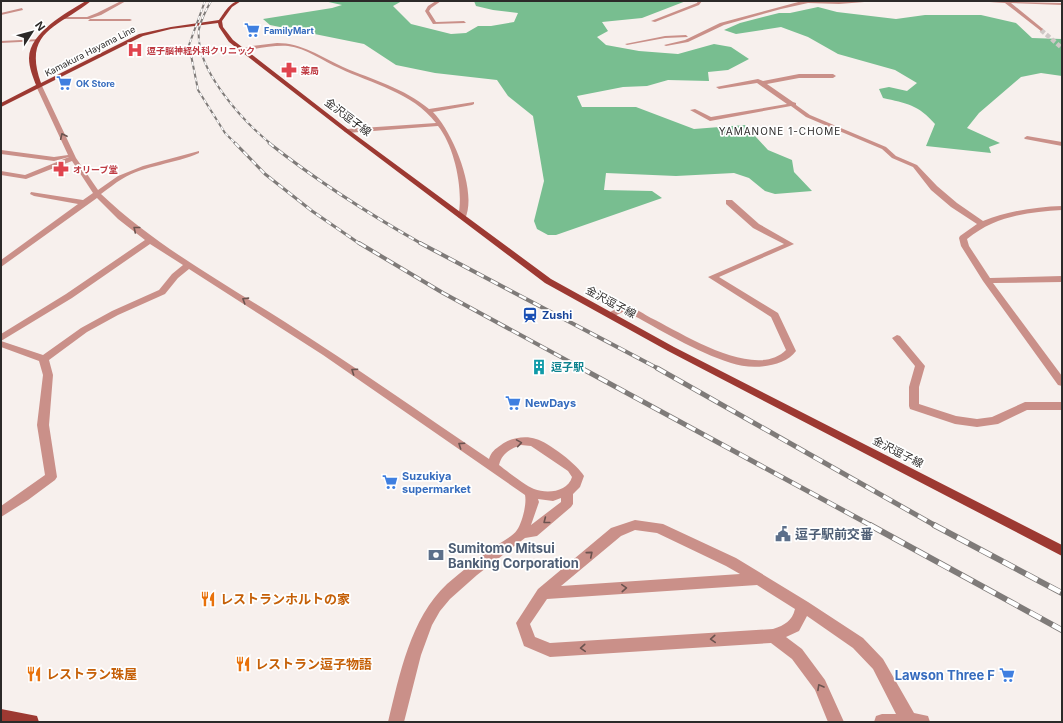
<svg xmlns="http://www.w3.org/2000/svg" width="1063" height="723" font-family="Inter,'Noto Sans JP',sans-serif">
<rect width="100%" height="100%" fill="#f7f0ed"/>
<g fill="#78be90">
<polygon points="324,1 402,1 393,6 411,24 451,34 466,33 478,26 491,26 514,22 518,13 493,10 476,6 474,1 686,1 642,18 602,22 608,31 597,37 606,45 639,51 678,54 714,44 731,47 749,59 728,70 708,72 709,81 668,80 647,86 623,87 577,96 582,107 636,107 694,129 745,125 768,150 792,160 794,172 812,191 775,194 765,191 749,178 734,173 676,176 606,173 604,190 652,191 662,198 556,235 548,235 537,229 534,221 544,181 533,116 508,96 497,80 435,73 396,65 364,44 270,25 263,19 332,8 342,5"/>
<path d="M818,7L837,12L896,19L925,15H981L1016,23L1032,38L1062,39V76L1041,73L1021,77L979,113L967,128L1000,143L989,147L991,153L926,146L935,124C919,105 906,103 883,98L879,89L889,87L907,91L917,83L895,70L838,54L808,37L781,27L736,34L724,30L740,23L779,13H790Z"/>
</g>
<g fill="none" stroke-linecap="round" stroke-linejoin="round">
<polyline stroke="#cec8c6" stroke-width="4.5" stroke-dasharray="4.5 2.5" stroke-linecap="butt" points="1041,30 1062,48"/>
<g fill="#ca9089" fill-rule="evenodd">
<polygon points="121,1 126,1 101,15 89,19 62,19 60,18 62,17 87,17 97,13"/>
<polygon points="436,1 441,1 431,8 429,11 436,22 464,21 466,23 433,24 425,11 428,6"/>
<polygon points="698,1 702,1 699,5 655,22 651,21 697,3"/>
<polygon points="802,1 877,1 839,4 808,3 781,9 724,25 688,42 666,46 664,45 685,40 720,23"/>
<polygon points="974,1 1062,3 1062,5 1011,3 1043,29 1041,31 1005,3"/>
<polygon points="22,8 23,10 1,15 1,13"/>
<polygon points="90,19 130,19 132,20 130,21 88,21"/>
<polygon points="686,35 688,37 665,38 627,45 625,44 665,36"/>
<polygon points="41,39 39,41 1,43 1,41"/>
<path d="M277,43C302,43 321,57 343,67C373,80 404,88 429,109L474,102V104L472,105L433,112C452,131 478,191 465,219H462L458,217C464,192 455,147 438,126L347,133L344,131L347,129L436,123C412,92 372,84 339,68C323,61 306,48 288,46C272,45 256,49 240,51L238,50L252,46Z"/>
<path d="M799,74H833L836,76L833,78H799L767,84L793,102L796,103V105L810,115L886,147L896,156L917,165L937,186L957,203L983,221C1008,211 1035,207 1062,206V210C1028,212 995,216 967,239L969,246L990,278L1062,276V282L993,283L1062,376V386L1058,385L983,281L961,246L959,238L960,236L977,224L951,207L931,190L913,167L892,158L882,149L806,117L791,106L710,121L690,110L695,109L711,117L787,104L757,83L719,89L716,87L758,79L763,81Z"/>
<path d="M37,85L42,86L76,158L98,190L118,176L143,166L199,151V153C175,164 145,165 122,179C115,183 108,189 101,194C156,246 222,282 285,322C354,366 421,413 489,459C491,452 495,449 501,445C510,438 525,435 536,439C548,442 578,465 584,476L580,487L573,494V504L571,507L537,536L525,538L477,575L450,599L440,611L432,625L421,655L404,722H388C400,674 410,619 447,584C463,570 480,557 497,545C503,541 513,536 517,530C522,523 527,504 525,495L323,355L189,269L178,278L165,294L118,315L87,332L49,360L53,375L49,425L57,477L55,480L28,500L1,517V506L45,475L37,425L43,375L39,361L1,347V341L43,355L81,328L112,311L159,290L172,274L183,265L150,244L72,298L1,341V334L66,294L145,240L118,219L97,198L1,267V260L78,204L34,196L30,194L31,192L83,200L93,193L72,161L26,179L1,175V171L25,175L69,157L54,161L1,154V150L54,157L68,155L36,86ZM521,445L531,446L568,471L572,477C568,492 547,494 534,489C525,485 508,472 499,465C502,453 510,449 521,445ZM561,498V502L531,525L539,502L538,499L553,501Z"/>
<polygon points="1027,136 1062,142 1062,146 1025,139 1024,138"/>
<path d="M726,200H732L759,224L794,244L719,277L778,313L796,351C784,368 750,370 731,363C696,352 659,329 627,312H623L610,318L605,315L619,307H629C637,309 644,314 651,318C682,333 755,381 786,350L771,317L708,277L784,244L753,228L726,204Z"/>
<polygon points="897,335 900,336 925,366 919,387 919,404 956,416 977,419 992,417 1025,402 1062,402 1062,410 1027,410 998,424 977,427 955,424 910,409 909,406 909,387 915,366 892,338"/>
<path d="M635,520L663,524L736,558L808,602L863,638L883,659L914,713L928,716L930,722H874L876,716L882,714H896L873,669L853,648L807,616L799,631L786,637L802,649L825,680L844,722H828L815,690L792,659L771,643L550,657L524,646L516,623L538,589L611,528ZM635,530L657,533L726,566L740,574L561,586L621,536ZM757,585L795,609C792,621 785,625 773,629L550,643L535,637L530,624L547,599Z"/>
</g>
<g fill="#9d3932" fill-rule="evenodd">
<path d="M86,1H91C59,27 22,31 41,83L139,34L171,27L219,20C225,12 230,1 241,1L232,7L222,21L223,27L233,40L349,130L551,279L674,347L1062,545V556L668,351L545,283L345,132L229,42L219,27L218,23L171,29L143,36L1,107V103L36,85C33,77 29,68 29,58C30,32 66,13 86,1Z"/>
<polygon points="1,709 37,716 39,722 1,722"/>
</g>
<defs>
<g id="rail-far4">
<polyline points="205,1 189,45 198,90 225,133 236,144"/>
<path d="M211,1C206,10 201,19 199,29C194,69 243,121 271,144"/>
</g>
<g id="rail-far3">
<polyline points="235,143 265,174 312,211 360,244"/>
<path d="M269,143C317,181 369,214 422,244"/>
</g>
<g id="rail-far2">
<polyline points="359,243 443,293 583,369"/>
<polyline points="420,243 659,369"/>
</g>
<g id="rail-far1">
<polyline points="581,368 872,526"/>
<polyline points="657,368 936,526"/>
</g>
<g id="rail">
<polyline points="870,525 1062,630"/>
<polyline points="934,525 1062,593"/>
</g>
</defs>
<use href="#rail-far4" stroke="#7f7b79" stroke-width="2"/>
<use href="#rail-far3" stroke="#7f7b79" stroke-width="3"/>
<use href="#rail-far2" stroke="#7f7b79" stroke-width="4"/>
<use href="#rail-far1" stroke="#7f7b79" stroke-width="5"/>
<use href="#rail" stroke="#7f7b79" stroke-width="6"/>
<use href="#rail-far4" stroke="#fff" stroke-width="1.5" stroke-dasharray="4" stroke-linecap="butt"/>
<use href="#rail-far3" stroke="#fff" stroke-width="2" stroke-dasharray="6" stroke-linecap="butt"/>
<use href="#rail-far2" stroke="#fff" stroke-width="2.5" stroke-dasharray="8" stroke-linecap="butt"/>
<use href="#rail-far1" stroke="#fff" stroke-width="3.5" stroke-dasharray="10" stroke-linecap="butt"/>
<use href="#rail" stroke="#fff" stroke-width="4.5" stroke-dasharray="13" stroke-linecap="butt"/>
</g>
<defs><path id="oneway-chevron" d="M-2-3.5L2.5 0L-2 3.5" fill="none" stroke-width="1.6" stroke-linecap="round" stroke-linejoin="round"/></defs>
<g stroke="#6b534f">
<use href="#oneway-chevron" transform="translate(63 136) rotate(-115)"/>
<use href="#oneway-chevron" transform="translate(136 229) rotate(-141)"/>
<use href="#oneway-chevron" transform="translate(245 300) rotate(-148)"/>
<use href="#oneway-chevron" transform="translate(354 371) rotate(-146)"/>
<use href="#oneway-chevron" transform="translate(519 443) rotate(-9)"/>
<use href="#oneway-chevron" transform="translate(461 445) rotate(-146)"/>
<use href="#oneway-chevron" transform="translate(546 521) rotate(142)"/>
<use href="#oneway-chevron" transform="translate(590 554) rotate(-40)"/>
<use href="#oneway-chevron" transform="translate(624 588) rotate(-4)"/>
<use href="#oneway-chevron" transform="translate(713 639) rotate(176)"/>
<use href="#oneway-chevron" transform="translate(583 648) rotate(176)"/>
<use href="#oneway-chevron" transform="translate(820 687) rotate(-119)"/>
</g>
<defs>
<symbol id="supermarket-bare" viewBox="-9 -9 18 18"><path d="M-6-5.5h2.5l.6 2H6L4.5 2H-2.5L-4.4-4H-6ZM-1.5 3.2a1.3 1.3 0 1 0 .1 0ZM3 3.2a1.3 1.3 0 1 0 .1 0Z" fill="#3f7fe0" stroke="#fff" stroke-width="2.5" paint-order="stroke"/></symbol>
<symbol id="hospital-bare" viewBox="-9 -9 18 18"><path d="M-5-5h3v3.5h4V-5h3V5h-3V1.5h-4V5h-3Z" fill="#e0444e" stroke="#fff" stroke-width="2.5" paint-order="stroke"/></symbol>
<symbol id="pharmacy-bare" viewBox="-9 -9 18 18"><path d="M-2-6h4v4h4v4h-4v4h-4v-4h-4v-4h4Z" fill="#e0444e" stroke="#fff" stroke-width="2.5" paint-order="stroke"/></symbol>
<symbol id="station-bare" viewBox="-9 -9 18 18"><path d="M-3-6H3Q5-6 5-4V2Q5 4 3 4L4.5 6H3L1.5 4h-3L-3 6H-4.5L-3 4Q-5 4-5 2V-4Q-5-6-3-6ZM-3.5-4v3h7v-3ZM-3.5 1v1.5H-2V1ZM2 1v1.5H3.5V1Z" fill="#1a4fb4" stroke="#fff" stroke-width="2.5" paint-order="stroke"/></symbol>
<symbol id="building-bare" viewBox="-9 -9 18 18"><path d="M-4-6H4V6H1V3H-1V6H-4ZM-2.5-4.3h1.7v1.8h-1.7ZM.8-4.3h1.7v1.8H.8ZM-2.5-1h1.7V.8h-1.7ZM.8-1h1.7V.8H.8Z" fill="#0f9aa8" stroke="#fff" stroke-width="2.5" paint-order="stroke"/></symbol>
<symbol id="civic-bare" viewBox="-9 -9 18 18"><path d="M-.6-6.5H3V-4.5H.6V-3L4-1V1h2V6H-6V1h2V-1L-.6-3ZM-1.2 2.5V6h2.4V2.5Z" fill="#5c6f8a" stroke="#fff" stroke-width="2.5" paint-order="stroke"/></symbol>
<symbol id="bank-bare" viewBox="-9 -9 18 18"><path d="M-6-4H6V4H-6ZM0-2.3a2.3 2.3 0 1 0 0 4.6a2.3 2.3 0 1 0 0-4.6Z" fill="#5c6f8a" stroke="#fff" stroke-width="2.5" paint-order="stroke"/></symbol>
<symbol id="restaurant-bare" viewBox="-9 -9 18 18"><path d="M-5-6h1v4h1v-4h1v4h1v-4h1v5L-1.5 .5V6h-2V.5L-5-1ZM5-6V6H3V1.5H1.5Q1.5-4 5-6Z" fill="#e8710a" stroke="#fff" stroke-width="2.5" paint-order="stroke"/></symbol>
</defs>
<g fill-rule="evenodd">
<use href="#supermarket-bare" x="241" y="19" width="22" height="22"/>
<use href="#hospital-bare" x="124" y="39" width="22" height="22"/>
<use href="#pharmacy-bare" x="278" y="59" width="22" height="22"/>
<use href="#supermarket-bare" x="53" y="72" width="22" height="22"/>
<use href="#pharmacy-bare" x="50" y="158" width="22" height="22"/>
<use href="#station-bare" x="519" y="304" width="22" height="22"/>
<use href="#building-bare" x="528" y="356" width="22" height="22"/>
<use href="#supermarket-bare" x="502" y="392" width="22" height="22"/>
<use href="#supermarket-bare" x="379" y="471" width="22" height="22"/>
<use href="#civic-bare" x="772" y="523" width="22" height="22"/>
<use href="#bank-bare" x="425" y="544" width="22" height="22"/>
<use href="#restaurant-bare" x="197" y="588" width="22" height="22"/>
<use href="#restaurant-bare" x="232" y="653" width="22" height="22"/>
<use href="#restaurant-bare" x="23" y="663" width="22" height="22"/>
<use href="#supermarket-bare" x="996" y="664" width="22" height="22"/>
</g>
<g text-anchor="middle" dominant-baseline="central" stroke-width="3.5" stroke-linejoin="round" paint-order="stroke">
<g font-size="9" font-weight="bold" fill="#366cbe" stroke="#fff" text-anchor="start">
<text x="264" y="30">FamilyMart</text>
<text x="76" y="83">OK Store</text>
</g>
<g font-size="9" font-weight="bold" fill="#be3a42" stroke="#fff" text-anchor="start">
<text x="147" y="50">逗子脳神経外科クリニック</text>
<text x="301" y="70">薬局</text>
<text x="73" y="169">オリーブ堂</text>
</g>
<g font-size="9" fill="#2c2a29" stroke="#fff">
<text transform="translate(90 51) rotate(-27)">Kamakura Hayama Line</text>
</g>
<g font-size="10" letter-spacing="1" fill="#2c2a29" stroke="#fff">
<text x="780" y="131">YAMANONE 1-CHOME</text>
</g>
<g font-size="11" fill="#2c2a29" stroke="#fff">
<text transform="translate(348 117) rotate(37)">金沢逗子線</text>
<text transform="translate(611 302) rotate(28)">金沢逗子線</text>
<text transform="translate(898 452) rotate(27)">金沢逗子線</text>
</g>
<g font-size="11" font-weight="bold" fill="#164399" stroke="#fff" text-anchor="start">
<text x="542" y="315">Zushi</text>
</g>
<g font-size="11" font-weight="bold" fill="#0d838f" stroke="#fff" text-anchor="start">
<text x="551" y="367">逗子駅</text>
</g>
<g font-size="11" font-weight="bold" fill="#366cbe" stroke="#fff" text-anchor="start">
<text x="525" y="403">NewDays</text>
<text x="402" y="476">Suzukiya<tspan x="402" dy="13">supermarket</tspan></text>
</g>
<g font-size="13" font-weight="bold" fill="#4e5e75" stroke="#fff" text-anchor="start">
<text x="795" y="534">逗子駅前交番</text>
<text x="448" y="548">Sumitomo Mitsui<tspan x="448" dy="15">Banking Corporation</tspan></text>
</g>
<g font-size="13" font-weight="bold" fill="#c56008" stroke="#fff" text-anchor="start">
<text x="220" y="599">レストランホルトの家</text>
<text x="255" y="664">レストラン逗子物語</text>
<text x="46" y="674">レストラン珠屋</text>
</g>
<g font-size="13" font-weight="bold" fill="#366cbe" stroke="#fff" text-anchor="end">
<text x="995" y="675">Lawson Three F</text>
</g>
</g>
<rect width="1063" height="723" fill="none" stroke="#2c2a29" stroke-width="4"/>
<g transform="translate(32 32) rotate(54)" stroke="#ffffff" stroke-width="3" paint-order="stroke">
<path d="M0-3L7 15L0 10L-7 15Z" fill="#2c2a29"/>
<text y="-6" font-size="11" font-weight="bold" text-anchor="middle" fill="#2c2a29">N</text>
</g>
</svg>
